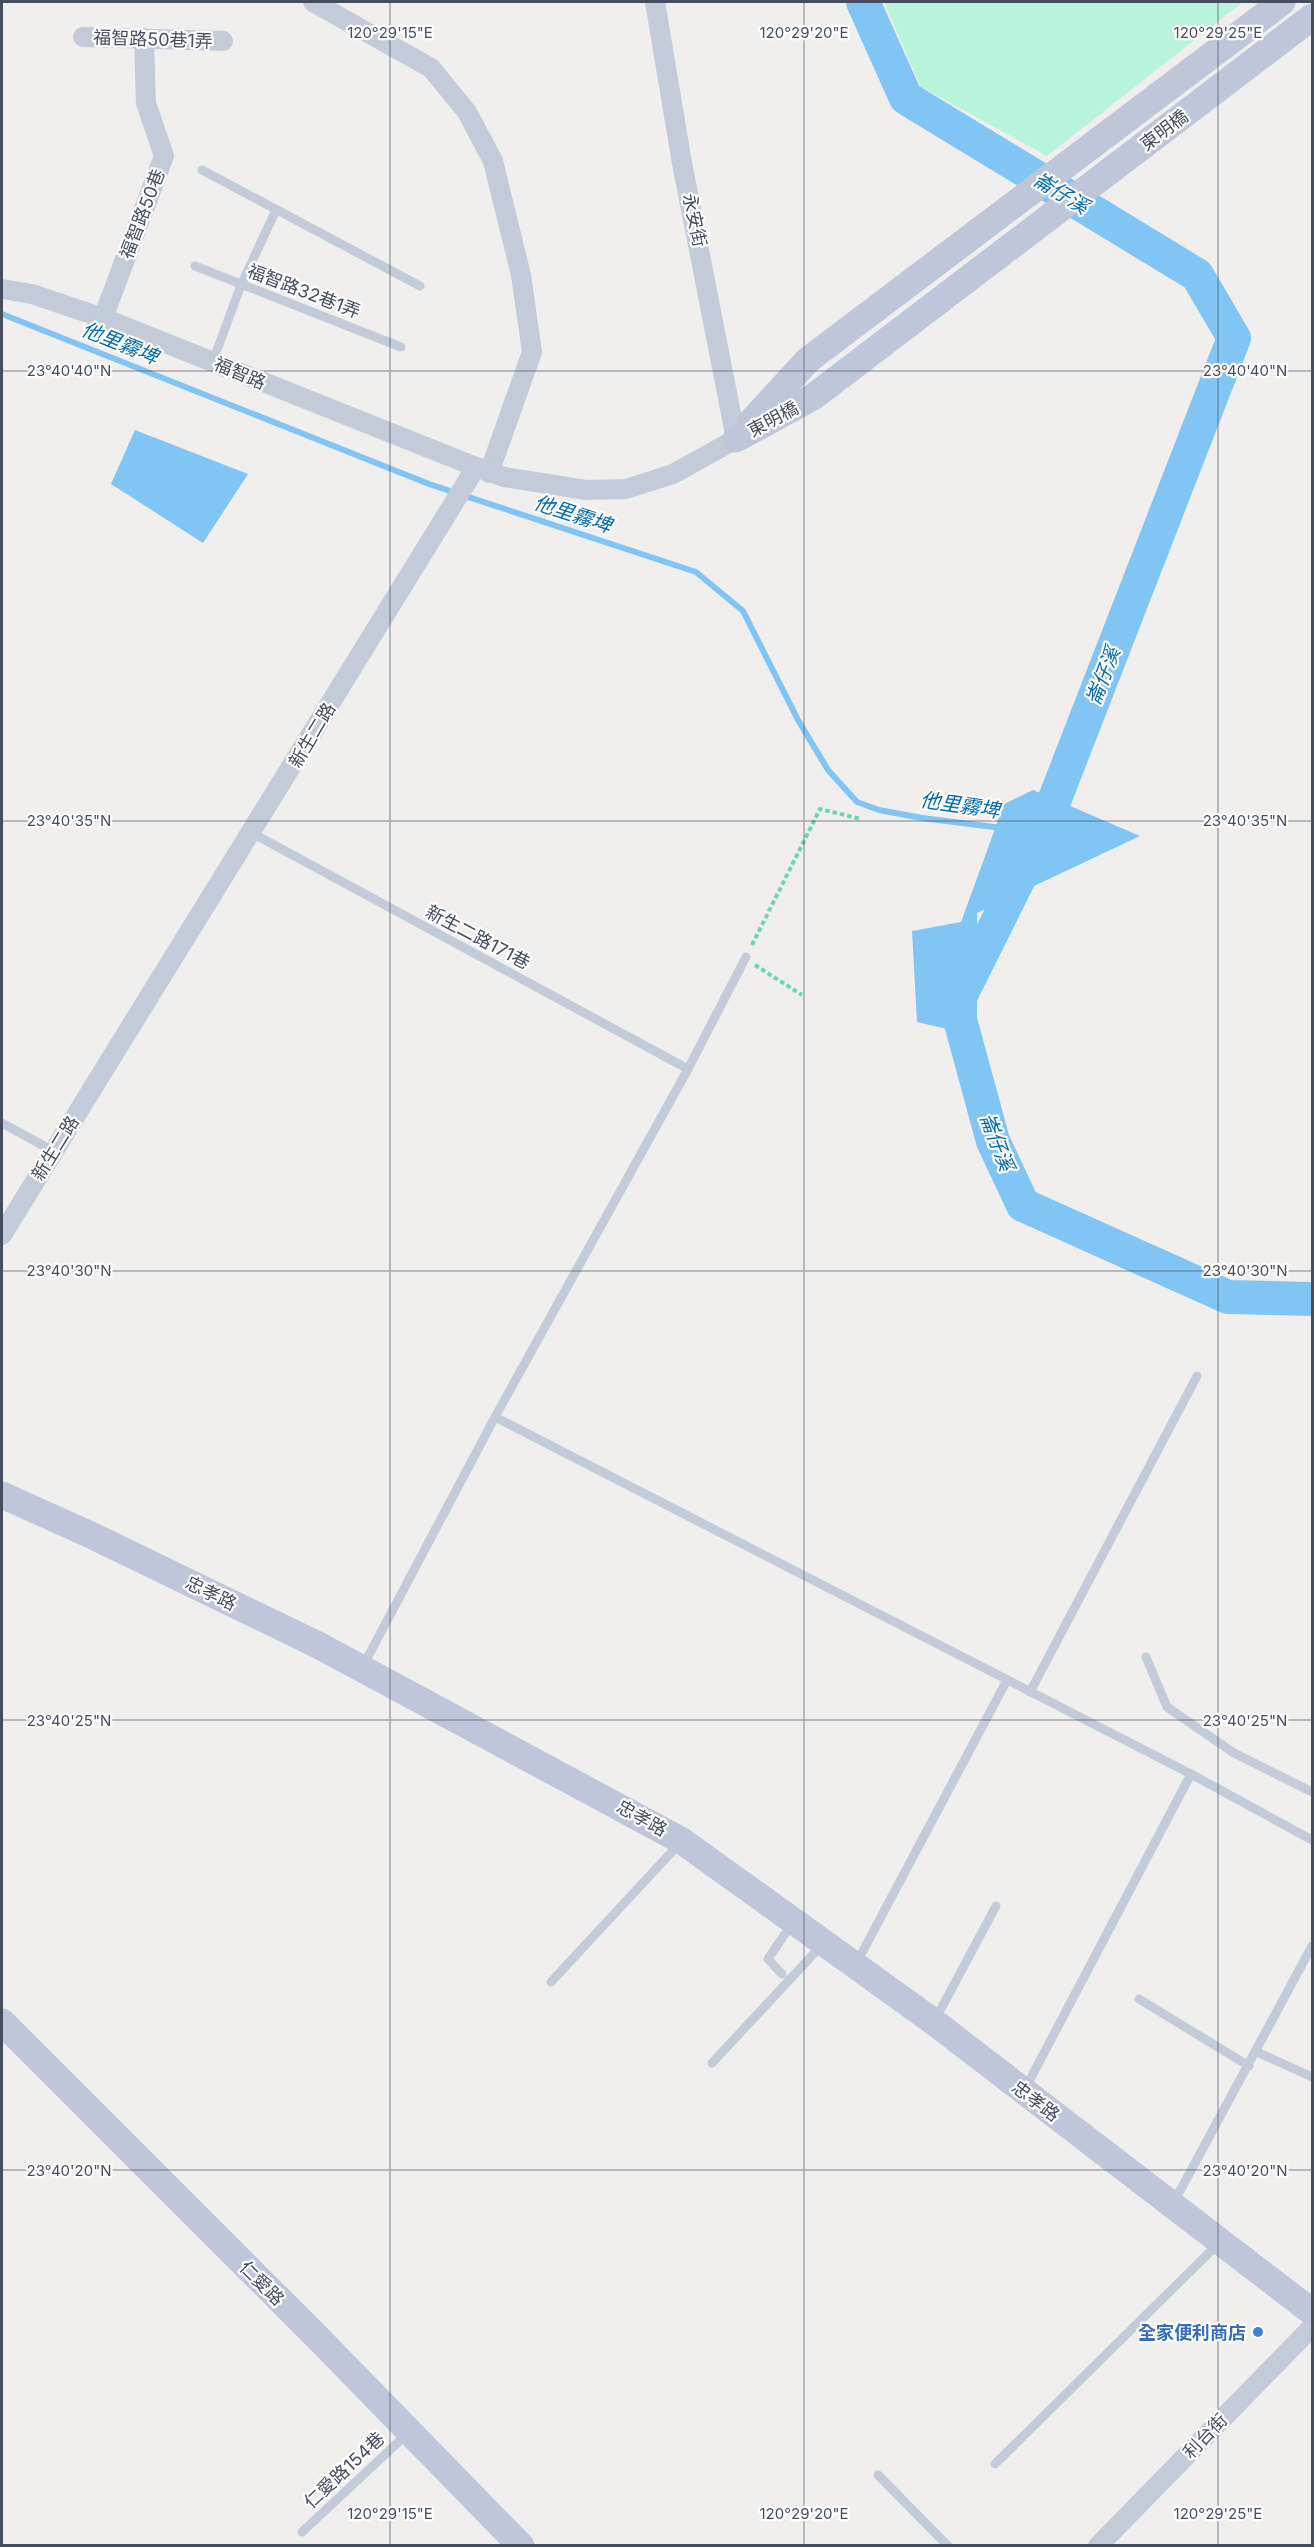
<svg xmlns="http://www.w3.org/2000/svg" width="1314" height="2547" font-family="Inter,'Noto Sans TC',sans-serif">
<rect width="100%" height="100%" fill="#f1efee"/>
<polygon fill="#b8f3db" points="884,2 1243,2 1047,156 921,87"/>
<g fill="#81c5f4">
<polygon points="135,430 248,474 203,543 111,484"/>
<polygon points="1033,790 1140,836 977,913 977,1036 917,1022 912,931 961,922 1004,804"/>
</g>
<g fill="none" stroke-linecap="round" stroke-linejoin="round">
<polyline stroke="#81c5f4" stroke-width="6" points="2,314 429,484 696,572 743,611 798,720 828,770 857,802 879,810 922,818 1002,828"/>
<polyline stroke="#81c5f4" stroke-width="34" points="863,2 906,98 1197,275 1234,338 1042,832 956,1005 993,1141 1023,1205 1228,1297 1312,1299"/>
<g stroke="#6dd4b6" stroke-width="4" stroke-dasharray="4.5 3" stroke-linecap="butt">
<polyline points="752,945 820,809 861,819"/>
<polyline points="755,965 802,995"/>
</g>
<g stroke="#c3cad8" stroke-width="9">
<polyline points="202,170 420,286"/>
<polyline points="195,266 401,347"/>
<polyline points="213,361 241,285 276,210"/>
<polyline points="252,833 688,1069"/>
<polyline points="2,1123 53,1151"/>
<polyline points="495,1417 1191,1774 1312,1840"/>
<polyline points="1146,1657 1167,1707 1234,1753 1312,1792"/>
<polyline points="363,1666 495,1417 688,1069 746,957"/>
<polyline points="1030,1692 1197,1376"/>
<polyline points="856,1964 1007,1680"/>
<polyline points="782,1974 768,1959 793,1922"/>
<polyline points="551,1982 680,1843"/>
<polyline points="1139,1999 1249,2066"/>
<polyline points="935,2020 996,1906"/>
<polyline points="1257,2052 1312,2077"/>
<polyline points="712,2063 821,1946"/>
<polyline points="1025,2089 1191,1774"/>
<polyline points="1174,2202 1312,1946"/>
<polyline points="995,2464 1219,2243"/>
<polyline points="878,2475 948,2546"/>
<polyline points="302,2532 407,2434"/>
</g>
<g stroke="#c3cad8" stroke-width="20">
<polyline points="313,2 431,68 467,112 493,161 521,275 532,352 489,473"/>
<polyline points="83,37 223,41"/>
<polyline points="2,289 32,294 103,318 476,467"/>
<polyline points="103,318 164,156 146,103 144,38"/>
<polyline points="2,1235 476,467 504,477 586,490 626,489 673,474 736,439 682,163 655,2"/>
<polyline points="1098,2546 1312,2327"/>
</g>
<g stroke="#bfc6d9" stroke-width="27">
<polyline points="750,423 808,360 1282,2"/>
<polyline points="736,439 813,397 1312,17"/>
<polyline points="2,1495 93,1536 318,1645 682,1841 934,2022 1312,2312"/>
<polyline points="2,2022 318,2338 521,2546"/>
</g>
</g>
<path fill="none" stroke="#454d5e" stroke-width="1.5" stroke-opacity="0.45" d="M390,2V2546M804,2V2546M1218,2V2546M2,371H1312M2,821H1312M2,1271H1312M2,1720H1312M2,2170H1312"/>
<circle fill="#3f7fe0" stroke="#fff" stroke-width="2" cx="1258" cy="2332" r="6"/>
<g text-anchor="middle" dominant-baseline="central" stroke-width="4.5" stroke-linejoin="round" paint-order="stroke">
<g font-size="18" fill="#454d5e" stroke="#fff">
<text transform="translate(153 39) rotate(2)">福智路50巷1弄</text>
<text transform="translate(1164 130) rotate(-37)">東明橋</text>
<text transform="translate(142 214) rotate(-69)">福智路50巷</text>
<text transform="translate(695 220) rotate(78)">永安街</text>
<text transform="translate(304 291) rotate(21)">福智路32巷1弄</text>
<text transform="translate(240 373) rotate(23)">福智路</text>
<text transform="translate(773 419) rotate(-28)">東明橋</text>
<text transform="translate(312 735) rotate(-59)">新生二路</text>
<text transform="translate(478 937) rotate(28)">新生二路171巷</text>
<text transform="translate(55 1148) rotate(-58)">新生二路</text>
<text transform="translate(211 1593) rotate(26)">忠孝路</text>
<text transform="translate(642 1818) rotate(29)">忠孝路</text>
<text transform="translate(1036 2101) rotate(37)">忠孝路</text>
<text transform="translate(262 2283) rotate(45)">仁愛路</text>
<text transform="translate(1205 2436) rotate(-46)">利台街</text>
<text transform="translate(344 2470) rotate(-43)">仁愛路154巷</text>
</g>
<g font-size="18" font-weight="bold" fill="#366cbe" stroke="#fff" text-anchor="end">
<text x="1246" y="2332">全家便利商店</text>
</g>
<g font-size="20" font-style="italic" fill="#006bb5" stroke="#fff">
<text transform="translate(1061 193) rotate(31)">崙仔溪</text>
<text transform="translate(120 343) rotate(22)">他里霧埤</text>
<text transform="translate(573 514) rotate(18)">他里霧埤</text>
<text transform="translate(1103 676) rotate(-69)">崙仔溪</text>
<text transform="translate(960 805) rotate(8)">他里霧埤</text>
<text transform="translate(997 1142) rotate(69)">崙仔溪</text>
</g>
</g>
<g font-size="15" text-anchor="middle" fill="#454d5e" stroke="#fff" stroke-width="4.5" stroke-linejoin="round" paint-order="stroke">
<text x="390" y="38">120°29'15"E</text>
<text x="804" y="38">120°29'20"E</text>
<text x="1218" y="38">120°29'25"E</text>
<text x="69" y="376">23°40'40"N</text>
<text x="1245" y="376">23°40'40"N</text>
<text x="69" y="826">23°40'35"N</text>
<text x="1245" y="826">23°40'35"N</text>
<text x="69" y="1276">23°40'30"N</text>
<text x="1245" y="1276">23°40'30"N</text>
<text x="69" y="1726">23°40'25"N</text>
<text x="1245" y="1726">23°40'25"N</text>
<text x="69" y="2176">23°40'20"N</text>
<text x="1245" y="2176">23°40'20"N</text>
<text x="390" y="2519">120°29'15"E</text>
<text x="804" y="2519">120°29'20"E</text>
<text x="1218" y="2519">120°29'25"E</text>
</g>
<rect width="1314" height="2547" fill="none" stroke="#454d5e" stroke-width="6"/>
</svg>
